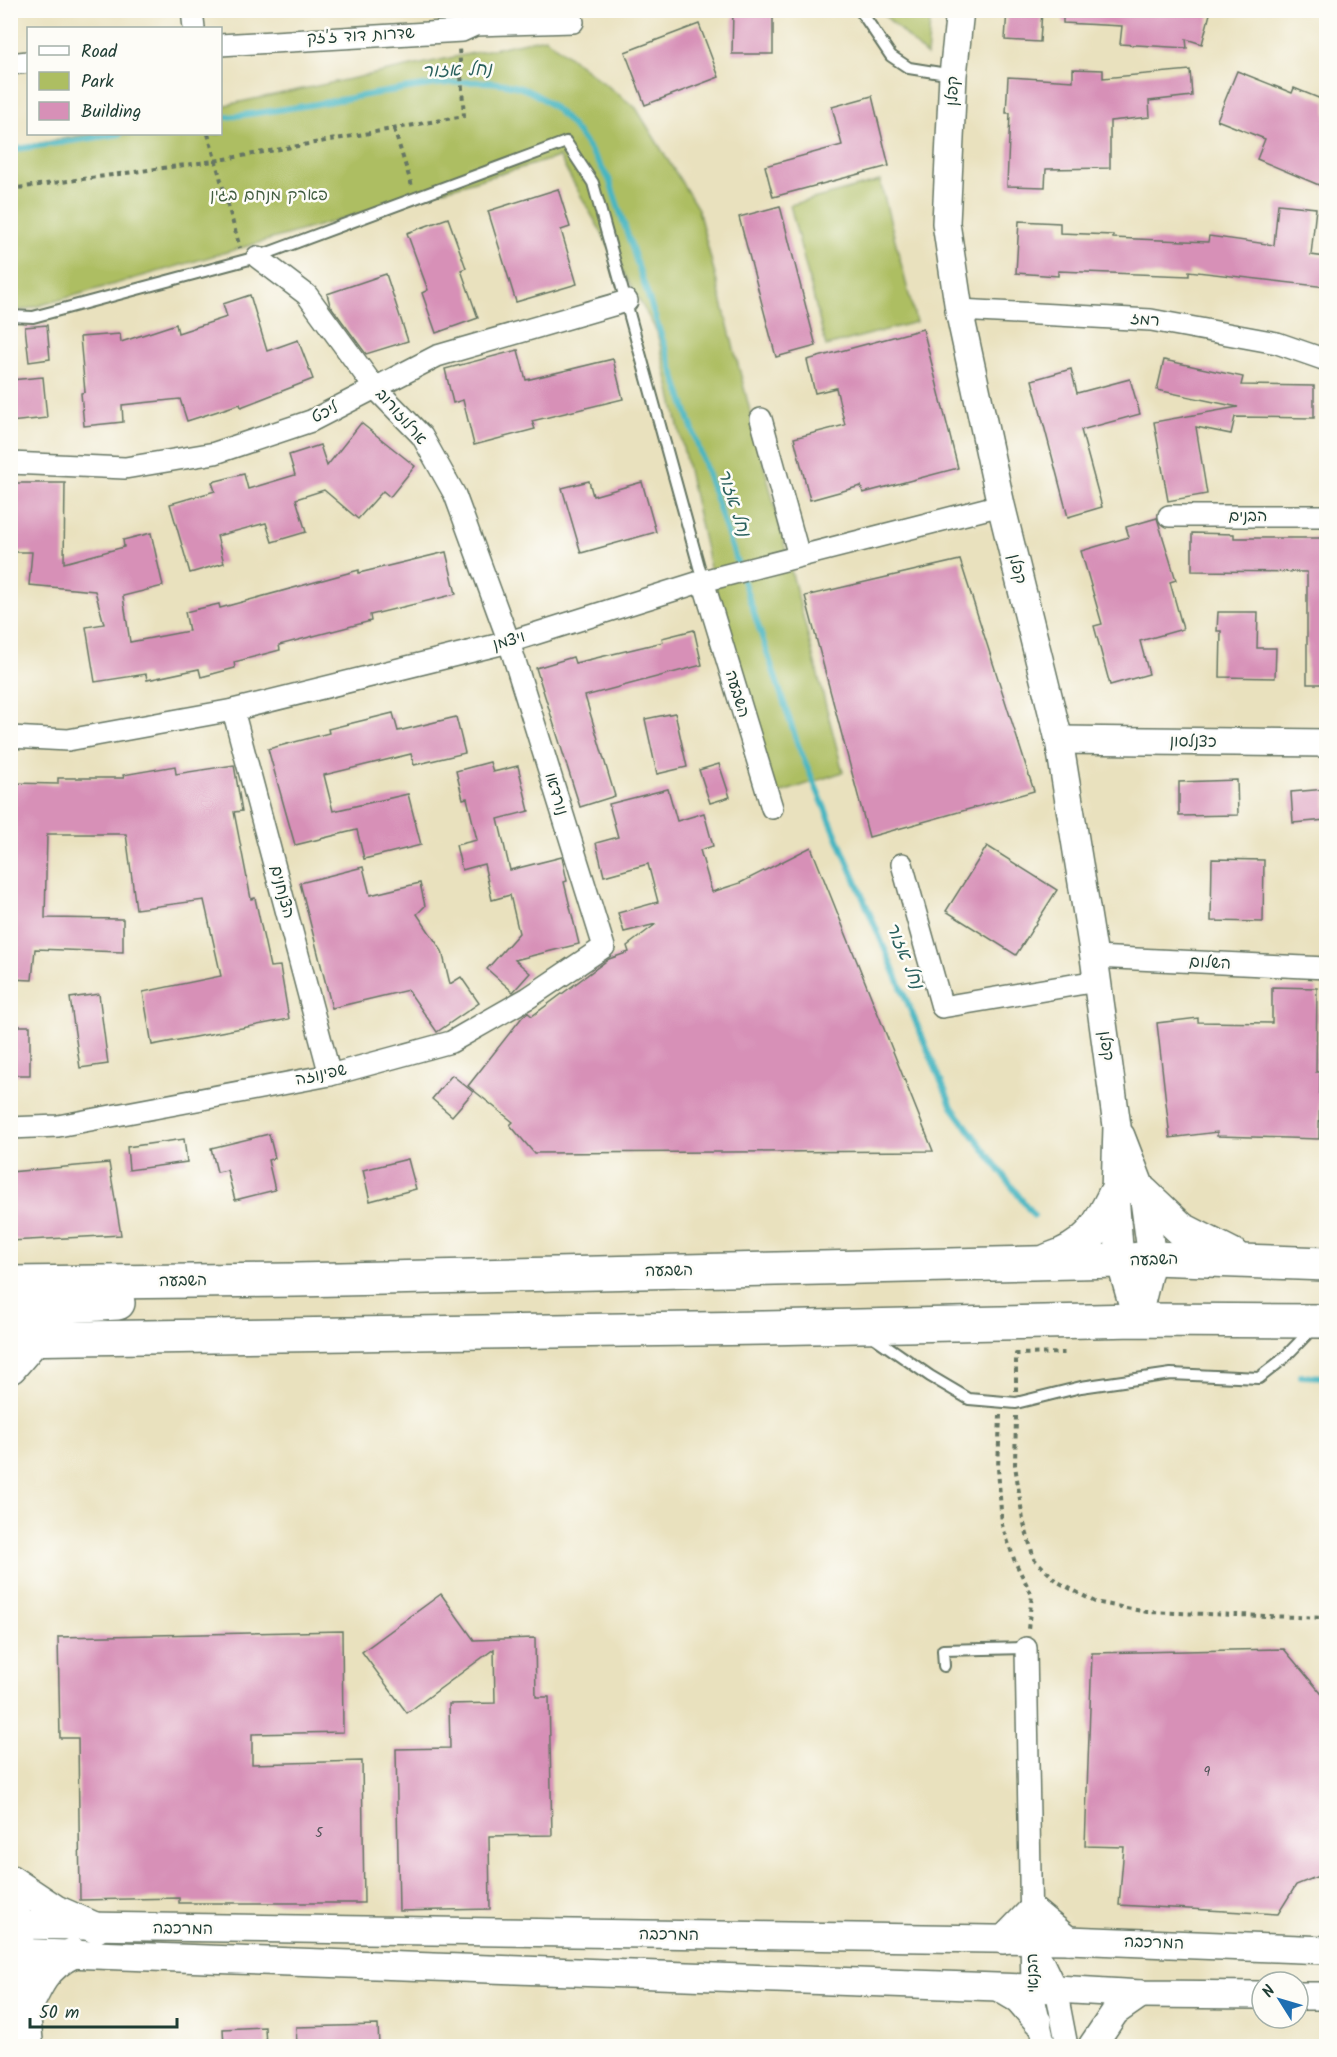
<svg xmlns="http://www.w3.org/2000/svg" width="1337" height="2057" font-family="Kalam,'Playpen Sans Hebrew',sans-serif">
<rect width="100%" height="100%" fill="#fdfcf7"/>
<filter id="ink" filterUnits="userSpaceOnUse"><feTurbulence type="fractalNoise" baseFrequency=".0167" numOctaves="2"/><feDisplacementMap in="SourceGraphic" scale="12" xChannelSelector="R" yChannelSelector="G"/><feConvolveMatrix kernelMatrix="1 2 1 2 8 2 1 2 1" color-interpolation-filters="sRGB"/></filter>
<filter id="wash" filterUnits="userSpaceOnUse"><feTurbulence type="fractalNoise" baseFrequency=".008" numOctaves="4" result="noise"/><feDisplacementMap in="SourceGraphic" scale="24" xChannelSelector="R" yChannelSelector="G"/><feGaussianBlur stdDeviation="1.35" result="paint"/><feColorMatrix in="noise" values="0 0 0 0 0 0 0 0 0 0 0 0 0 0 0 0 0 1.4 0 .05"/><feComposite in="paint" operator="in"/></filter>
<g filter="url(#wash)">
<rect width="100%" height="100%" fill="#e9e1be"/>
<g fill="#adbe62" stroke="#667e4b" stroke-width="1.5">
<polygon points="880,11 931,11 927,56"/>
<polygon points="545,38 636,108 698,209 843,772 762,799 657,332 559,157 24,310 11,309 10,149 87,134 220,134 221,106"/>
<polygon points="880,181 916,322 826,346 790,205"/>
</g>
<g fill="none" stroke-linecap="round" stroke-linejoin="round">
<g stroke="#47b6c1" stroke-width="6">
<path d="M220,118C258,113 296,108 333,101C385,93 483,68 531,92C567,110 588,147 609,179L798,745L952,1107L1034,1216"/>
<polyline points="10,150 120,134"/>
<polyline points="1301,1376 1326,1377"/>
</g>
</g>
<g id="blocks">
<g fill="#d790b7">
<polygon points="733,10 773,10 773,54 732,54"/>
<polygon points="1007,10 1042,10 1040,42 1005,40"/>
<polygon points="1063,10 1211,10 1202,44 1186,39 1187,48 1120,44 1122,26 1063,23"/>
<polygon points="699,24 719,77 645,105 625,52"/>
<polygon points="1073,69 1103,70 1103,78 1190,70 1192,96 1149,101 1150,117 1110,121 1110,168 1046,169 1045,187 1007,186 1010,113 1006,113 1008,77 1073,81"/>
<polygon points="1237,71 1292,93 1294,88 1326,101 1326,188 1257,159 1265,139 1217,120"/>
<polygon points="872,96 889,166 773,197 765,166 842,145 832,107"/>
<polygon points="558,189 570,227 561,230 577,284 516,302 488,211"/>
<polygon points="1278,204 1316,208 1311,255 1326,257 1326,287 1189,271 1189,276 1058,271 1058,276 1016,273 1019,221 1060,223 1060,233 1113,235 1113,238 1208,242 1209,236 1274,245"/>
<polygon points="780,206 816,346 776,357 739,217"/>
<polygon points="448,218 466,268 461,270 478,318 436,333 422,293 428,290 407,233"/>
<polygon points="386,274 408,341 366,354 330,305 327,294"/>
<polygon points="250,295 267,351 298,340 313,379 241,407 240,404 187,421 180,399 122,405 123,422 84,426 81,393 85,392 80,337 120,334 121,342 176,324 178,333 227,317 223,304"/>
<polygon points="47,325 50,359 29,362 25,327"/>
<polygon points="923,329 958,468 863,493 861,486 810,500 794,438 845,425 836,388 815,393 807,360"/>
<polygon points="518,350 526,380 613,359 623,399 532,421 535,429 474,445 463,400 453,403 445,369"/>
<polygon points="1164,360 1243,377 1241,385 1314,386 1314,418 1235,417 1231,434 1196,427 1207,494 1168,501 1154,422 1238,407 1157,390"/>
<polygon points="1071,369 1077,393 1130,379 1140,414 1081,430 1102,507 1068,517 1032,380"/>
<polygon points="43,377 47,418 10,422 10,380"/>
<polygon points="361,423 415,466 390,497 383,491 358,519 324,490 296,499 306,532 272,542 266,523 217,536 224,563 190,573 170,504 215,491 212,482 244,474 248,489 295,475 289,455 320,445 327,466"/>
<polygon points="589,481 593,496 642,482 656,532 581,553 562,488"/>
<polygon points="10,483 65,483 64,563 124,547 123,540 151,533 163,586 123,596 130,642 189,631 185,612 219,604 220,608 359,570 359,573 446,552 456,594 370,615 371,621 279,645 280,650 234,662 235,668 201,677 199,669 147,680 146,674 95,682 86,627 104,624 95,591 29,585 32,552 10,552"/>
<polygon points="1157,518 1176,580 1170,582 1183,629 1140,641 1149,674 1110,685 1094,626 1102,624 1081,551 1129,537 1126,527"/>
<polygon points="1192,533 1234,534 1234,538 1326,538 1326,684 1307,684 1307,572 1192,571"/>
<polygon points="960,560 1034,791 869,837 805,596"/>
<polygon points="1218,612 1258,612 1257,648 1276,648 1275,678 1220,677 1221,631 1217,631"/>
<polygon points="694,630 702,665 585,696 615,796 580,807 536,668 573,657 575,663 663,642 662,638"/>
<polygon points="393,713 398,731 456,717 465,753 414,765 411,754 324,775 333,811 408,794 421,845 364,859 357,830 295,845 268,749 329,733 328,729"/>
<polygon points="675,713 687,767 657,774 645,719"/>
<polygon points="490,762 493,772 518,766 529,811 498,819 510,870 562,857 567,881 564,882 579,944 515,960 530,973 513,992 487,969 519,933 510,895 492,900 484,864 462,870 456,845 477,840 467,798 463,799 456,771"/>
<polygon points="719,764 730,797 710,803 699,770"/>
<polygon points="234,765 242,811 234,812 251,899 255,898 270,967 280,966 289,1019 152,1045 143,992 221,976 204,900 136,909 126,834 47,834 45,918 123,919 123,952 35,949 32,980 10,979 10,783 58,784 58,778 124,778 123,775 175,766 176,774"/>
<polygon points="1237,780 1238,815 1179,816 1179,782"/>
<polygon points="668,789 677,821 704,813 713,846 700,850 712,892 740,883 811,847 933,1151 534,1153 510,1125 513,1122 468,1086 523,1016 528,1013 532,1016 609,959 629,952 627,946 656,924 624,932 618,913 658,902 648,864 604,876 596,843 618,837 609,804"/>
<polygon points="1326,789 1326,820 1293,823 1291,792"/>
<polygon points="987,846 1057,890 1016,955 946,911"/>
<polygon points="1212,859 1264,860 1263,922 1211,921"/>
<polygon points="363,867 370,895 420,883 425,906 417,914 442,951 450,984 461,977 479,1003 437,1032 408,990 332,1008 300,883"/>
<polygon points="1272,987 1317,988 1316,1072 1320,1072 1319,1139 1217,1136 1217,1132 1170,1138 1157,1023 1198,1018 1198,1022 1272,1023"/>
<polygon points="99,994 108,1064 80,1068 70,998"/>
<rect x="10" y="1026" width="20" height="49"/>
<polygon points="452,1075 473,1092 452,1116 432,1099"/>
<polygon points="269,1134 275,1158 268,1160 275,1190 235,1200 227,1170 217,1172 211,1148"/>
<polygon points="184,1139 187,1162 129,1170 127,1147"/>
<polygon points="408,1159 416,1189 370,1201 363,1170"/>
<polygon points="109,1163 121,1235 10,1241 10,1172"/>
<polygon points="441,1594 474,1640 535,1638 536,1697 549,1697 552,1835 489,1836 490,1909 399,1911 396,1749 450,1748 449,1704 495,1703 494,1649 407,1713 362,1652"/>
<polygon points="342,1631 343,1732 252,1734 252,1764 362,1761 364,1903 179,1903 179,1898 80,1900 78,1738 60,1738 58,1637"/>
<polygon points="1284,1649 1326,1699 1326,1873 1296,1885 1278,1914 1119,1905 1124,1847 1085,1846 1092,1653"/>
<polygon points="378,2025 379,2046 297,2046 296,2027"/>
<polygon points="265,2027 266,2046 224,2046 223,2029"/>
</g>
</g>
</g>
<g filter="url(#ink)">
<use href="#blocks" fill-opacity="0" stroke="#667664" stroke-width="1.5"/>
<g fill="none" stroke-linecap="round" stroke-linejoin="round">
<defs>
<g id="service">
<polyline points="860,10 891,56 909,68 953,75"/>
<polyline points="10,316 33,317 257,257 566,142 593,183 703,581"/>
<polyline points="871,1335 930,1376 969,1399 1016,1403 1081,1387 1171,1374 1259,1378 1283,1359 1312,1329"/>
<polyline points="944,1666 943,1650 1026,1648"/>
</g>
<g id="minor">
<polyline points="192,10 194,28"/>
<polyline points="220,45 462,31 475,25 573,22"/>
<polyline points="10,64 28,62"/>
<polyline points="959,310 1151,320 1277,343 1326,360"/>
<polyline points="761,419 799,556"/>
<polyline points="10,463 125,468 215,453 311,421 437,356 627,301"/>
<polyline points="1169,516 1326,516"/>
<polyline points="703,581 772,808"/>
<polyline points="233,710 330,1075"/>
<polyline points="10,737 68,740 233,710 509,642 703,581 1001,505"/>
<polyline points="902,864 942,1007 1097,981"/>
<polyline points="1094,957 1326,968"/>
<polyline points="10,1128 58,1126 330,1075 451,1042 528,998 604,947 509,642 455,495 422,436 375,388 307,295 257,257"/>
<polyline points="1026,1648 1032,1989 1045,2046"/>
<polyline points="1034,1943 1056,1989 1067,2046"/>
</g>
<g id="tertiary">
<polyline points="960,10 953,75 946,223 959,310 1001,505 1059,740 1094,957 1117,1126 1115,1194 1120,1261 1137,1320"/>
<polyline points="1059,740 1326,743"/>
<polyline points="1121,1136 1143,1193 1152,1258 1137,1319"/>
<polyline points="10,1925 1068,1940 1326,1950"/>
<polyline points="1003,1940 1032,1910 1068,1940"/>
<polyline points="10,1952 1056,1989 1141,1994 1262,1995"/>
<polyline points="1001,1989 1018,1999 1038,2022"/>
<polyline points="1298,1996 1326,1996"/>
<polyline points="1092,2046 1115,2012 1141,1994"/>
</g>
<g id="secondary">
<polyline points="10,1880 55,1910 96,1928"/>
<polyline points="10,1884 17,1925 28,2046"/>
<path d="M25,2013C37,1986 45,1966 73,1953"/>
</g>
<g id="trunk">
<polyline points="1143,1193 1181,1229 1232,1255"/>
<path d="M1049,1260C1088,1247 1098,1229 1115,1194"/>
<polyline points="10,1283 296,1280 1120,1261 1152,1258 1326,1264"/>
<polyline points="10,1309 118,1303"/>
<polyline points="10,1339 764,1328 1137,1320 1326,1321"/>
<polyline points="10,1367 34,1339"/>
</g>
</defs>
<use href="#service" stroke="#667664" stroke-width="14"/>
<use href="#minor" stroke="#667664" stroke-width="24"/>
<use href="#tertiary" stroke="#667664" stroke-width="30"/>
<use href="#secondary" stroke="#667664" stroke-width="33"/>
<use href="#trunk" stroke="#667664" stroke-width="36"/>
<g stroke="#667664" stroke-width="4" stroke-dasharray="4.5 4.5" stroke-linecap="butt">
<polyline points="394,129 412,186"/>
<polyline points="208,134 240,248"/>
<polyline points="10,189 214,161 464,116 459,48"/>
<polyline points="1016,1391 1016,1354 1065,1353"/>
<polyline points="1000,1415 998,1468 1002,1525 1015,1562 1032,1595 1028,1629"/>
<polyline points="1016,1416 1015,1465 1023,1520 1034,1559 1058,1582 1095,1602 1147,1612 1326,1618"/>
</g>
<use href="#service" stroke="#fff" stroke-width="10"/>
<use href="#minor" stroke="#fff" stroke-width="21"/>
<use href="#tertiary" stroke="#fff" stroke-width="27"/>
<use href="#secondary" stroke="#fff" stroke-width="30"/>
<use href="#trunk" stroke="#fff" stroke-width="33"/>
</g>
</g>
<g text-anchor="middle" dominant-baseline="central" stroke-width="5" stroke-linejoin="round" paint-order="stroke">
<g font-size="14" fill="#4d5255">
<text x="1207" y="1772">9</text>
<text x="319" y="1833">5</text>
</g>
<g font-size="16" fill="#1f3d34" stroke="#fdfcf7">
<text transform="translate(361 36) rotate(-3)">שדרות דוד ז'זק</text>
<text transform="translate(953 91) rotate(-87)">קפלן</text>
<text transform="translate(1145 320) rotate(6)">רמז</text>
<text transform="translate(325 413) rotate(-26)">ליכט</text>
<text transform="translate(401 417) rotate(49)">ארלוזורוב</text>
<text x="1248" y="516">הבנים</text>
<text transform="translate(1017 569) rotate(76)">קפלן</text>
<text transform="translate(509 641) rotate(-16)">ויצמן</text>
<text transform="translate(737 694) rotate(73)">השבעה</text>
<text transform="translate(1193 742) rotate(1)">כצנלסון</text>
<text transform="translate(556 794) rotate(73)">נורדאו</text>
<text transform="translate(282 892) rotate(75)">הצנחנים</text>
<text transform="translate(1210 963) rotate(3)">השלום</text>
<text transform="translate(1106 1046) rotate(82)">קפלן</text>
<text transform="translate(321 1075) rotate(-12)">שפינוזה</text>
<text transform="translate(1154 1260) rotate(-2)">השבעה</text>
<text transform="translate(669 1271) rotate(-1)">השבעה</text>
<text transform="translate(183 1281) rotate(-1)">השבעה</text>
<text transform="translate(183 1929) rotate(1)">המרכבה</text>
<text transform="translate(669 1935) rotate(1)">המרכבה</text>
<text transform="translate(1154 1943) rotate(2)">המרכבה</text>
<text transform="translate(1033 1973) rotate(-92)">הבנאי</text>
</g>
<g font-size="16" fill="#425d40" stroke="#fdfcf7">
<text x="269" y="195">פארק מנחם בגין</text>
</g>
<g font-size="18" font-style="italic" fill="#2b615e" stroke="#fdfcf7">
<text transform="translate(457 71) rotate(-2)">נחל אזור</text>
<text transform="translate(733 503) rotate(72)">נחל אזור</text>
<text transform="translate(904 956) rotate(67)">נחל אזור</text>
</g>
</g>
<rect width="1337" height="2057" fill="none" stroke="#fdfcf7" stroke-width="36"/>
<rect x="27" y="27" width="195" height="108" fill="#fdfcf7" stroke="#a4b0a9" stroke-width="1.5"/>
<rect x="39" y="46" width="30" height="9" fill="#ffffff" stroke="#a4b0a9" stroke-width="1.5"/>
<text x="81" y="57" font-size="18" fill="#1f3d34">Road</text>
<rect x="39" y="72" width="30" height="18" fill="#adbe62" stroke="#a4b0a9" stroke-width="1.5"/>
<text x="81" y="87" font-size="18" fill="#1f3d34">Park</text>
<rect x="39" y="102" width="30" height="18" fill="#d790b7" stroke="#a4b0a9" stroke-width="1.5"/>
<text x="81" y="117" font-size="18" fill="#1f3d34">Building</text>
<g transform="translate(1280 2000) rotate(307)"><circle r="28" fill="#fdfcf7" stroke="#a4b0a9" stroke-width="1.5"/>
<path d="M0-4.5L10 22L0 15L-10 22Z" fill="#1f6fb2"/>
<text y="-9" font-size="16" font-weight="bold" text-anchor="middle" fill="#1f3d34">N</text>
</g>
<path d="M30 2018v9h147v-9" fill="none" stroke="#1f3d34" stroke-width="3"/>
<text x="39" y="2018" font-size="18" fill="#1f3d34" stroke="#fdfcf7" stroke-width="4.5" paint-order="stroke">50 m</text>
</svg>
